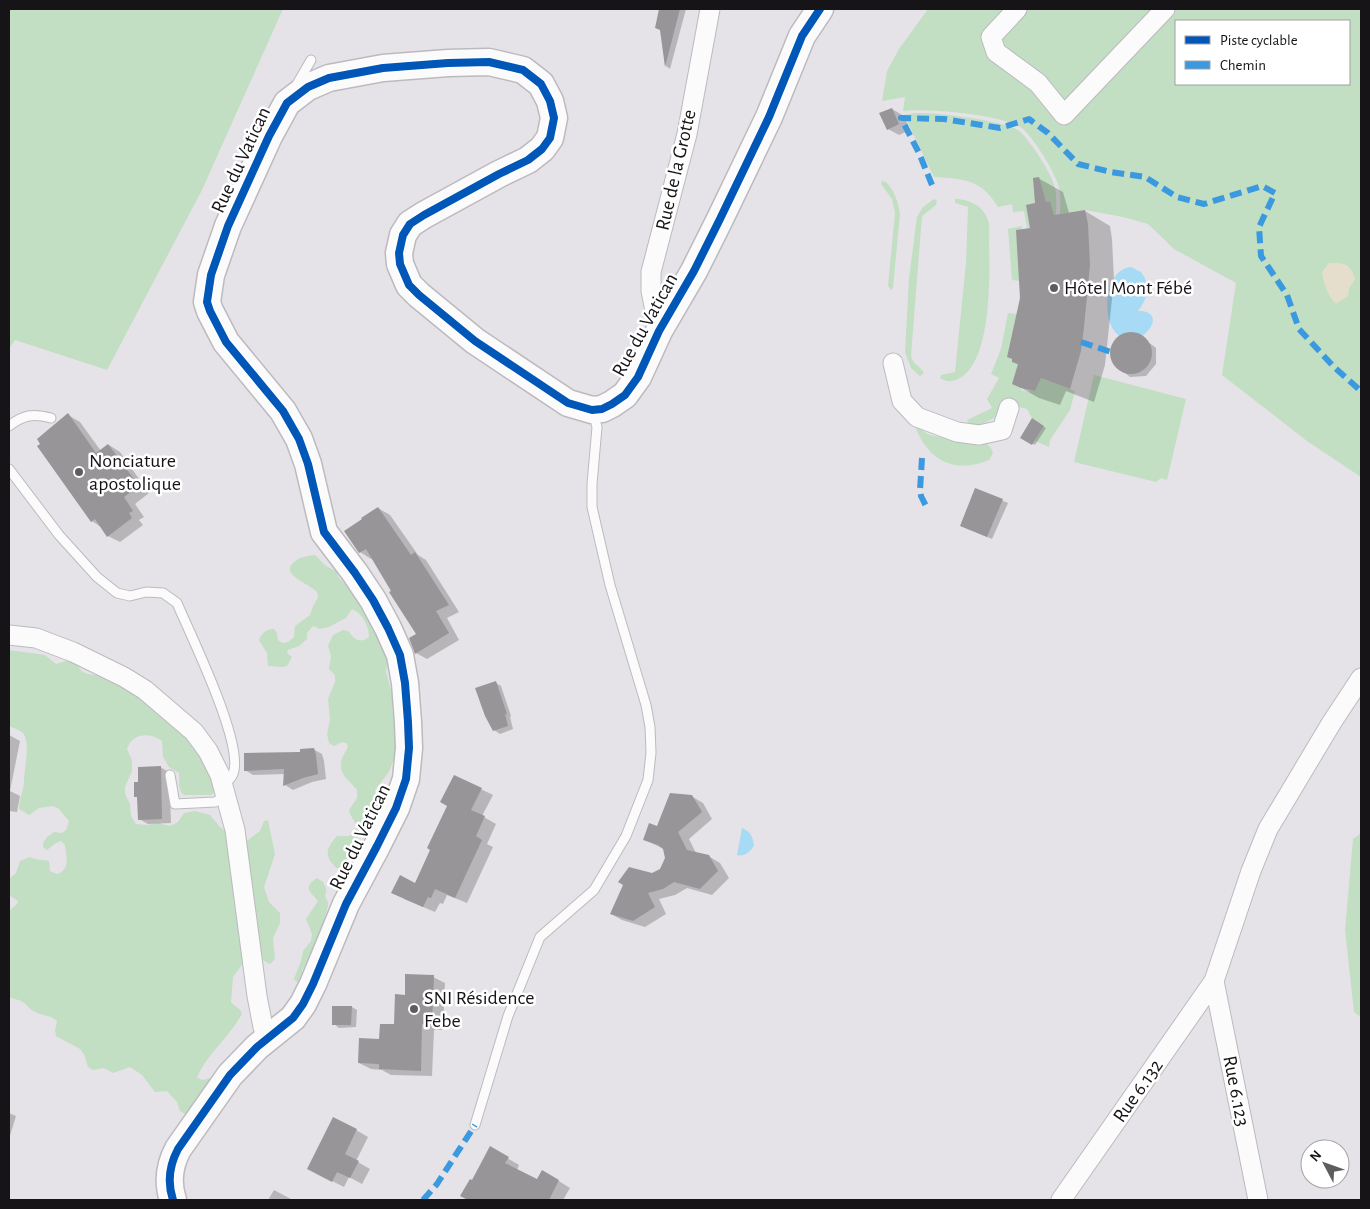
<svg xmlns="http://www.w3.org/2000/svg" width="1370" height="1209" font-family="'Alegreya Sans',sans-serif">
<rect width="100%" height="100%" fill="#e6e3e8"/>
<g fill="#c2dec3" fill-rule="evenodd">
<polygon points="9,9 283,9 202,190 107,370 15,340 9,349"/>
<path d="M928,9H1361V477L1307,441L1222,375L1236,283L1174,249L1148,224L1123,217L1085,210L1060,214C1060,206 1061,196 1059,188C1056,173 1034,139 1023,129C1007,115 926,108 903,111L905,97L882,101L887,71L899,49ZM1176,21H1349V84H1176Z"/>
<path d="M915,113C936,112 1001,120 1018,130C1028,137 1053,175 1055,188C1057,196 1056,206 1056,215H1054L1050,201L1046,202L1045,199L1035,201L1030,228H1027L1024,211L1013,212L1012,204L998,207C981,179 964,179 934,177L904,115Z"/>
<path d="M882,181L886,182C895,191 898,202 900,214L893,288L891,290L888,286L895,213L892,199L881,184Z"/>
<path d="M934,199L937,201L936,205L922,216L911,356C913,365 921,366 924,373L920,376L911,368L905,352L909,278L917,217L923,207Z"/>
<path d="M955,199C968,199 983,205 988,220C990,226 989,236 989,243C990,275 992,364 958,379C951,382 946,382 940,378L941,375L955,372L966,263L968,207L955,203Z"/>
<polygon points="1022,226 1019,281 1012,280 1008,229"/>
<polygon points="1008,313 1017,314 1007,357 1012,359 1012,362 1021,365 1021,390 1029,392 1030,390 1035,391 1041,378 1075,391 1070,410 1050,440 1049,447 1035,441 1044,426 1032,418 1027,409 1003,403 994,418 972,429 967,420 992,408 987,399 999,378 991,374 1001,349"/>
<polygon points="1094,375 1186,399 1167,480 1161,478 1156,482 1074,462"/>
<path d="M914,423C918,426 922,431 926,433C944,443 988,431 993,453L989,460C953,475 926,459 914,423Z"/>
<path d="M315,555L326,566L336,571L339,578L364,602L377,637L389,649L386,672L393,698L392,708L395,724L396,753L389,772L375,790L377,808L375,817L357,838L351,857L343,869H338C324,857 325,849 337,836H349L357,829C356,821 350,817 349,810L357,798V790C350,781 339,775 341,762C342,756 346,752 348,746L346,743L342,742L334,746L329,743L327,734L330,719L328,699L335,682V675L329,669L331,656L328,646L333,635L343,630L348,631C354,638 359,645 369,637C369,626 363,614 352,609L346,618L329,627L320,629L313,626L307,633V639L299,646L288,650L287,653L292,657L287,666L283,667L268,666L267,653L259,640C261,634 267,628 274,629L277,633L278,640L283,643L288,642L294,637L295,626L310,615L313,606L318,598L317,592C310,584 280,575 293,563C299,557 307,556 315,555Z"/>
<path d="M9,650L45,655L56,664L66,661L76,662C78,666 80,670 83,672C90,676 96,674 103,676C116,680 122,689 135,693L205,753L216,791L211,795H184C177,790 180,781 179,773L169,767L163,757L162,741C150,732 132,733 127,749L132,760V771L125,787V794L130,804L131,816L136,824L147,825L158,823L170,826L178,822L184,813L195,811L210,815L220,827L244,843L260,831L264,821L268,820L275,854L264,887L269,902L280,913V923L273,938L275,959L270,964C248,954 264,940 257,929L247,958L233,977L231,1002C235,1007 241,1008 242,1014C230,1036 208,1053 197,1077C202,1082 207,1079 212,1077L214,1078L191,1108L185,1114L180,1111L177,1102L167,1091L155,1092L142,1075L130,1067L113,1073L104,1068L93,1070L88,1067L84,1054L80,1049L56,1036L55,1030L57,1021C50,1015 43,1016 35,1012C29,1009 26,1003 19,1000C15,999 12,999 9,996V911L17,904L18,901L9,895V879L16,873L20,861L30,857C37,861 42,859 49,861L50,871L57,874C71,870 66,856 65,845L61,841L56,843L47,850L43,847V843L47,837L54,832L62,833L66,830L69,821L59,809L53,806L39,808L29,815L19,809C19,799 24,790 24,781C24,769 31,743 23,733C20,730 13,728 9,726Z"/>
<polygon points="1361,833 1361,1017 1354,1012 1345,930 1353,839"/>
<path d="M317,878L323,882C326,887 327,891 325,896L328,902V906L320,934L302,971L300,979L297,982L294,979L301,961L303,951L311,941L312,934L306,919L318,901C311,892 302,888 317,878Z"/>
</g>
<path fill="#e5decc" d="M1329,263C1345,263 1350,263 1355,279L1349,289L1348,296L1336,304C1328,296 1323,283 1322,272Z"/>
<g fill="#a7dbf5">
<path d="M1131,267L1141,272C1151,285 1148,298 1138,311C1175,310 1134,361 1113,329C1102,311 1106,269 1131,267Z"/>
<path d="M742,828C751,832 753,837 754,846C750,852 744,857 737,855Z"/>
</g>
<g fill="#0003">
<polygon points="660,9 686,9 670,69 666,66 661,30 656,27"/>
<polygon points="892,109 904,116 910,130 899,135 888,129"/>
<polygon points="1038,178 1063,192 1069,213 1085,211 1110,226 1112,239 1114,280 1105,365 1094,402 1066,391 1060,405 1039,398 1014,384 1019,365 1013,362 1036,204"/>
<polygon points="1122,334 1138,334 1156,348 1156,364 1146,376 1130,377 1112,362 1112,346"/>
<polygon points="68,415 80,422 101,451 109,445 120,452 149,493 135,504 144,517 139,520 143,525 120,542 108,536 101,527 92,521"/>
<polygon points="1032,420 1046,428 1035,445 1022,437"/>
<polygon points="976,490 1008,503 992,539 961,526"/>
<polygon points="378,508 390,515 418,555 426,560 459,612 447,618 459,640 427,659 416,653 417,634 373,558 371,559 360,552"/>
<polygon points="496,683 501,686 511,716 510,717 513,729 500,734 494,730"/>
<polygon points="9,735 20,741 10,791 20,796 17,812 9,811"/>
<polygon points="313,749 322,754 324,761 326,779 312,782 293,790 285,785 285,774 253,775 245,770"/>
<polygon points="160,767 169,772 171,823 148,824 139,819 138,798 135,796"/>
<polygon points="454,776 493,795 482,816 496,824 487,844 493,847 467,903 447,895 443,904 440,903 435,912 404,899 416,884 432,850 449,805"/>
<polygon points="691,796 703,803 712,819 689,839 696,853 708,856 720,863 729,878 712,895 687,888 675,895 659,899 666,914 645,927 622,920 611,914 652,875 661,869 667,859 664,849 645,840"/>
<polygon points="433,977 445,983 443,1030 434,1030 432,1076 391,1075 382,1070 371,1069 359,1063 396,1025 406,996"/>
<polygon points="333,1007 352,1007 357,1010 356,1027 339,1028 334,1024"/>
<polygon points="9,1113 16,1116 9,1139"/>
<polygon points="356,1130 368,1137 356,1161 370,1169 362,1184 349,1177 344,1187 320,1175"/>
<polygon points="490,1148 519,1165 517,1170 537,1180 554,1178 570,1188 563,1200 470,1200 462,1195 473,1182"/>
<polygon points="274,1190 289,1198 293,1200 268,1200"/>
</g>
<g fill="#989599">
<polygon points="659,9 680,9 665,67 660,30 655,28"/>
<polygon points="892,108 899,124 887,130 879,113"/>
<polygon points="1039,177 1046,202 1050,201 1054,215 1085,210 1088,224 1090,265 1084,327 1081,351 1070,389 1041,378 1035,391 1021,388 1012,384 1018,364 1012,362 1012,359 1007,357 1020,298 1016,230 1030,228 1026,205 1035,203 1033,178"/>
<circle cx="1131" cy="353" r="21"/>
<polygon points="68,413 96,453 108,444 139,486 124,497 133,511 129,513 132,518 107,537 95,519 91,522 37,446 40,444 37,439"/>
<polygon points="1032,418 1044,426 1032,445 1020,438"/>
<polygon points="975,488 1003,499 987,537 960,526"/>
<polygon points="378,507 411,555 415,552 449,605 436,611 449,633 415,654 409,638 416,634 389,592 391,591 366,549 359,553 344,531 362,519 361,518"/>
<polygon points="496,681 507,714 505,714 508,726 493,731 485,716 475,688"/>
<polygon points="314,748 316,755 318,774 303,778 283,786 284,769 244,771 244,753 300,752 300,749"/>
<polygon points="161,766 162,819 138,820 137,797 134,797 134,782 138,782 138,767"/>
<polygon points="454,775 482,788 471,810 485,816 476,836 482,840 455,898 435,889 431,898 428,897 423,907 391,893 400,875 415,883 430,850 427,848 447,806 440,802"/>
<polygon points="670,793 692,795 702,812 678,832 687,850 709,855 718,871 700,889 674,882 663,889 648,893 655,907 633,921 610,914 623,885 618,882 629,867 652,873 660,869 665,858 663,849 658,845 643,840 649,823 657,826"/>
<polygon points="405,974 434,975 432,1024 422,1024 421,1071 379,1069 379,1064 358,1063 359,1038 379,1039 380,1024 394,1024 395,994 405,995"/>
<polygon points="332,1006 352,1006 351,1025 332,1025"/>
<polygon points="333,1117 357,1129 345,1154 359,1161 350,1178 337,1172 332,1182 307,1169"/>
<polygon points="490,1146 509,1157 505,1163 537,1179 542,1170 559,1180 549,1200 468,1200 460,1196 470,1179 472,1180"/>
</g>
<g fill="none" stroke-linecap="round" stroke-linejoin="round">
<defs>
<g id="lane">
<polyline points="296,86 311,60"/>
<path d="M9,426C23,415 33,413 51,418"/>
<path d="M9,469L59,535L97,577L117,593L130,596L146,592L163,593L177,603C190,634 245,745 233,774C231,779 227,782 223,785"/>
<polyline points="170,775 175,804 215,802 226,796"/>
<polyline points="475,1125 508,1016 540,937 594,890 626,836 648,780 651,753 650,727 646,705 610,585 592,507 592,484 597,427 593,413"/>
</g>
<g id="street">
<polyline points="1017,9 991,37 996,52 1038,83 1064,115 1165,9"/>
<polyline points="659,331 651,291 651,272 687,134 710,9"/>
<polyline points="893,363 902,401 917,417 957,432 979,435 1002,430 1009,408"/>
<polyline points="9,635 36,638 73,652 124,677 145,690 194,732 208,751 220,775 235,830 257,996 263,1027 267,1039"/>
<polyline points="1214,981 1258,1200"/>
<polyline points="1061,1200 1214,981 1251,871 1268,829 1332,722 1361,678"/>
</g>
<path id="secondary" d="M173,1200C167,1182 169,1166 178,1149L230,1075L257,1047L293,1018L303,1004L313,984L346,904L377,846L396,808L406,779L409,748L408,722L405,683L400,655L388,628L373,600L355,573L324,532L308,464L299,439L283,411L226,342L210,311L207,302L211,275L228,226L269,136L287,103L308,87L329,78L383,68L448,63L489,62L523,70L541,84L550,101L554,118L550,138L542,149L528,160L499,174L424,215L410,224L403,235L399,253L400,264L409,285L419,295L475,341L568,403L592,410L602,409L612,404L625,395L638,377L659,331L694,271L720,219L769,117L802,36L820,9"/>
</defs>
<use href="#lane" stroke="#bcbabe" stroke-width="11"/>
<use href="#street" stroke="#bcbabe" stroke-width="21"/>
<use href="#secondary" stroke="#bcbabe" stroke-width="29"/>
<use href="#lane" stroke="#fbfbfc" stroke-width="9"/>
<use href="#street" stroke="#fbfbfc" stroke-width="19"/>
<use href="#secondary" stroke="#fbfbfc" stroke-width="26"/>
<g stroke="#3b9adf" stroke-width="6" stroke-dasharray="12 6" stroke-linecap="butt">
<polyline points="932,185 919,153 901,118 944,119 1000,128 1029,119 1048,133 1078,164 1111,172 1145,177 1177,197 1204,204 1262,186 1275,193 1259,227 1261,256 1287,295 1299,329 1334,367 1361,391"/>
<polyline points="1081,342 1111,352"/>
<polyline points="922,458 920,490 921,496 927,508"/>
<polyline points="423,1200 437,1184 475,1125"/>
</g>
<defs>
<path id="cycleway" d="M173,1200C167,1182 169,1166 178,1149L230,1075L257,1047L293,1018L303,1004L313,984L346,904L377,846L396,808L406,779L409,748L408,722L405,683L400,655L388,628L373,600L355,573L324,532L308,464L299,439L283,411L226,342L210,311L207,302L211,275L228,226L269,136L287,103L308,87L329,78L383,68L448,63L489,62L523,70L541,84L550,101L554,118L550,138L542,149L528,160L499,174L424,215L410,224L403,235L399,253L400,264L409,285L419,295L475,341L568,403L592,410L602,409L612,404L625,395L638,377L659,331L694,271L720,219L769,117L802,36L820,9"/>
</defs>
<use href="#cycleway" stroke="#fff" stroke-width="11"/>
<use href="#cycleway" stroke="#0057b8" stroke-width="8"/>
</g>
<g fill="#5f5c60" stroke="#fff" stroke-width="2">
<circle cx="1054" cy="288" r="5"/>
<circle cx="79" cy="472" r="5"/>
<circle cx="414" cy="1009" r="5"/>
</g>
<g text-anchor="middle" dominant-baseline="central" stroke-width="5" stroke-linejoin="round" paint-order="stroke">
<g font-size="20" fill="#161417" stroke="#fff">
<text transform="translate(241 160) rotate(-65)">Rue du Vatican</text>
<text transform="translate(676 170) rotate(-77)">Rue de la Grotte</text>
<text transform="translate(645 325) rotate(-61)">Rue du Vatican</text>
<text transform="translate(360 837) rotate(-64)">Rue du Vatican</text>
<text transform="translate(1138 1091) rotate(-55)">Rue 6.132</text>
<text transform="translate(1236 1091) rotate(79)">Rue 6.123</text>
</g>
<g font-size="20" fill="#161417" stroke="#fff" text-anchor="start">
<text x="1064" y="288">Hôtel Mont Fébé</text>
<text x="89" y="461">Nonciature<tspan x="89" dy="23">apostolique</tspan></text>
<text x="424" y="998">SNI Résidence<tspan x="424" dy="23">Febe</tspan></text>
</g>
</g>
<rect width="1370" height="1209" fill="none" stroke="#161417" stroke-width="20"/>
<rect x="1175" y="20" width="175" height="65" fill="#ffffff" stroke="#a2a1a2"/>
<rect x="1185" y="36" width="25" height="8" fill="#0057b8" stroke="#a2a1a2"/>
<text x="1220" y="45" font-size="15" fill="#161417">Piste cyclable</text>
<rect x="1185" y="61" width="25" height="8" fill="#3b9adf" stroke="#a2a1a2"/>
<text x="1220" y="70" font-size="15" fill="#161417">Chemin</text>
<g transform="translate(1325 1164) rotate(311)"><circle r="24" fill="#ffffff" stroke="#a2a1a2"/>
<path d="M0-4L9 19L0 12L-9 19Z" fill="#5f5c60"/>
<text y="-8" font-size="14" font-weight="bold" text-anchor="middle" fill="#161417">N</text>
</g>
</svg>
